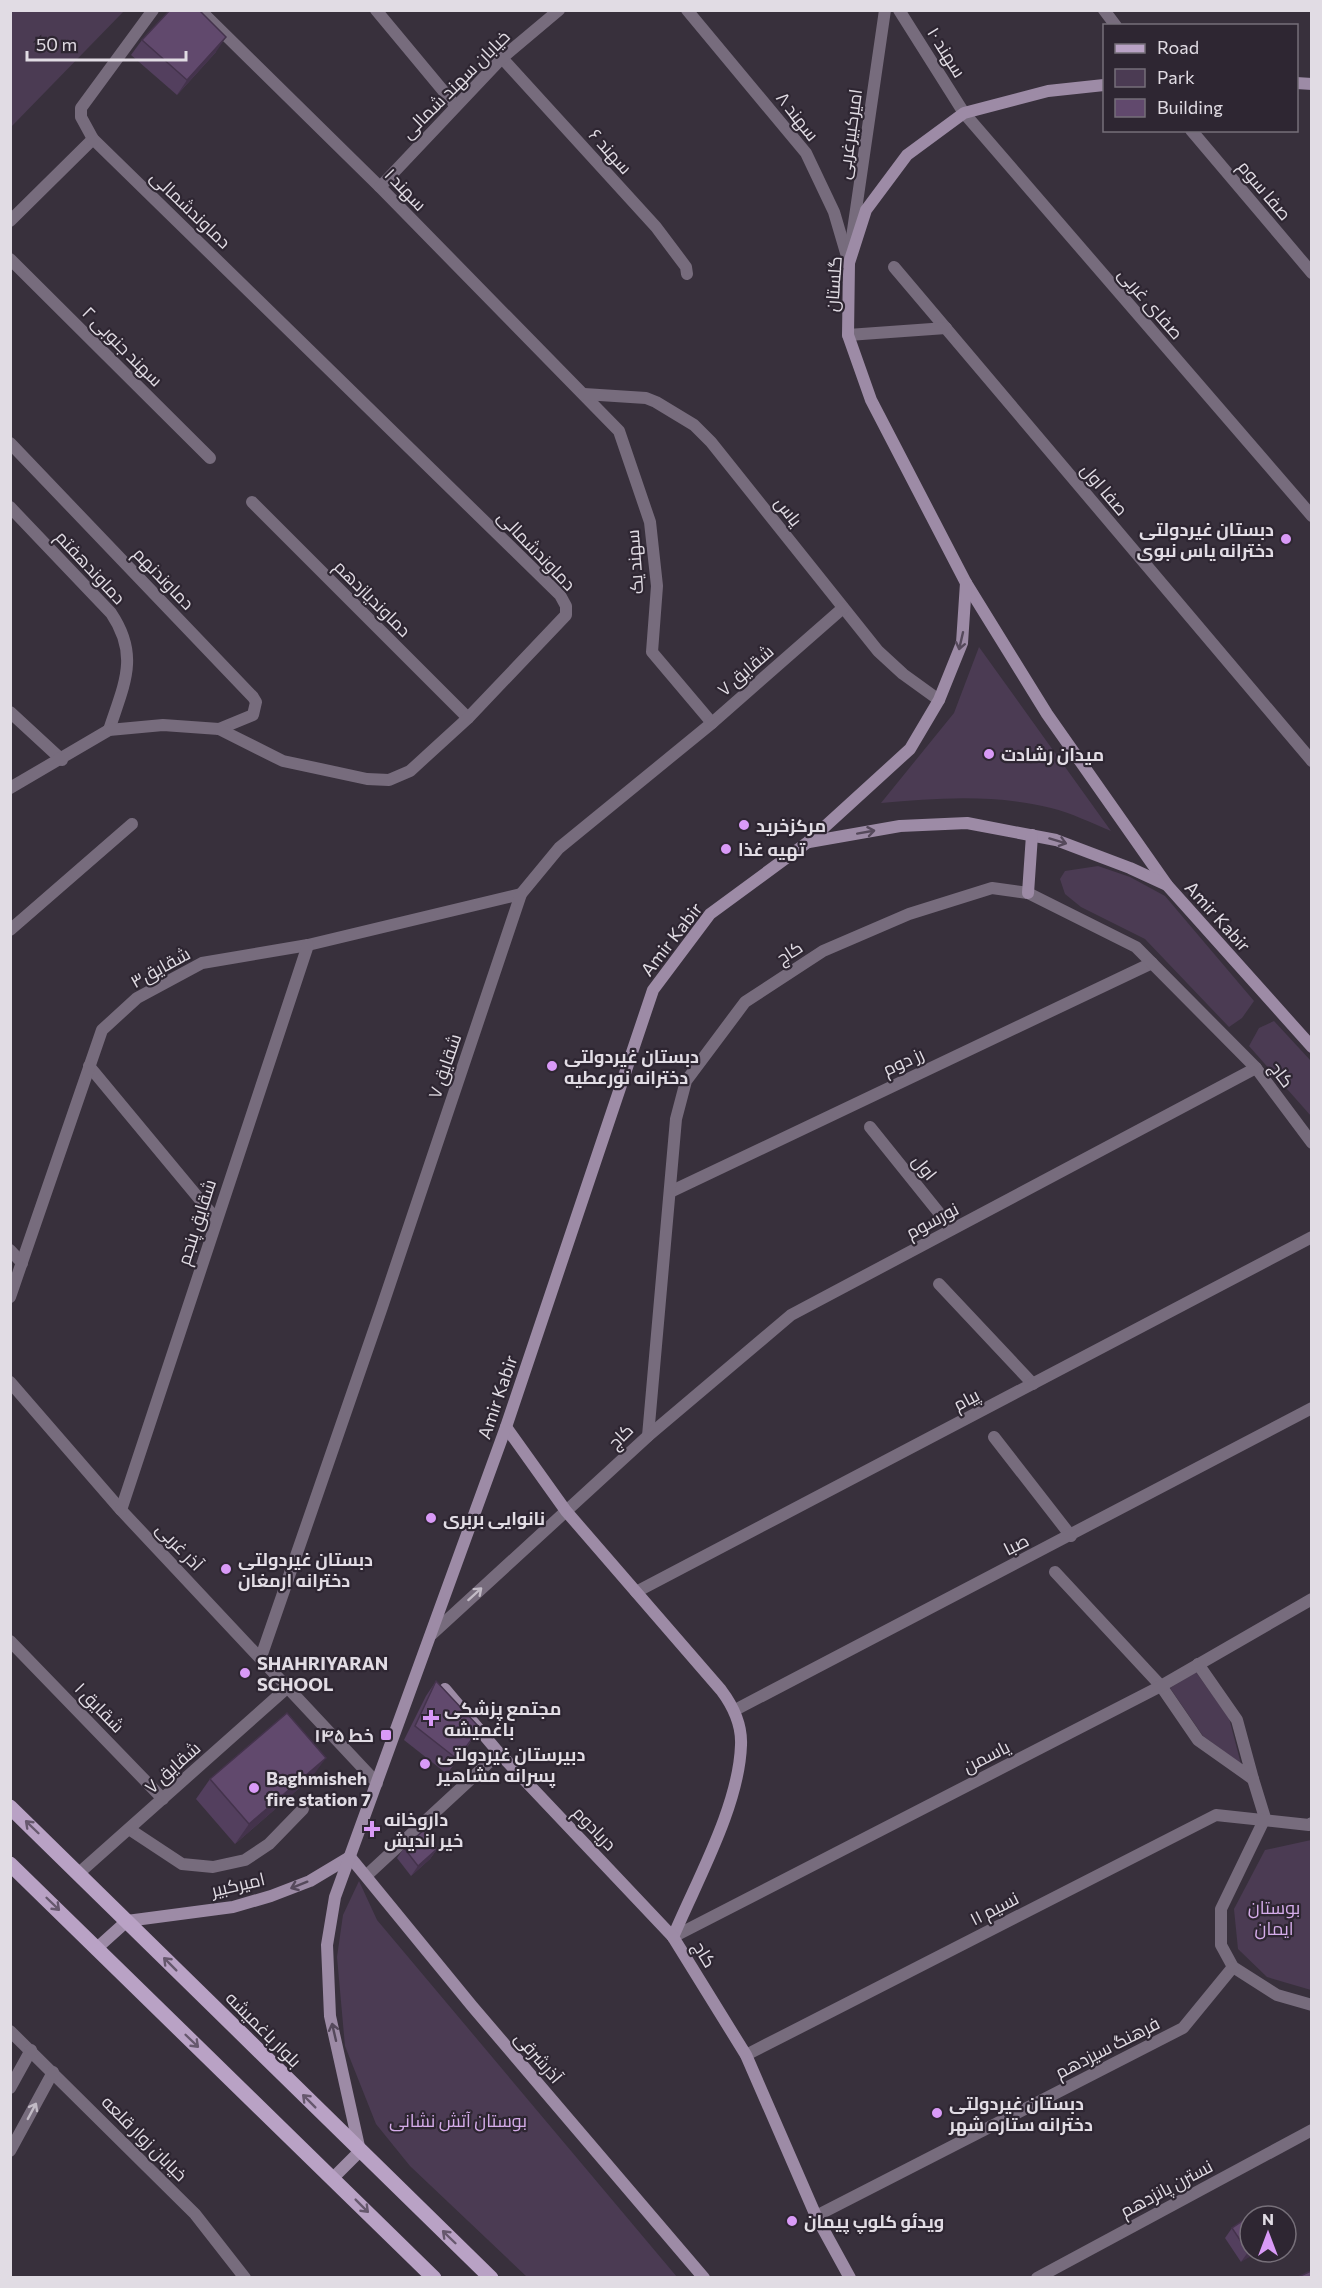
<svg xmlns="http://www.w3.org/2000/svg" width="1322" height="2288" font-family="Commissioner,Cairo,sans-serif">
<rect width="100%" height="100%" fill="#38303c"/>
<g fill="#4b3b53">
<polygon points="11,10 124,11 11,127 10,11"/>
<path d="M979,647L1111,831C1092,823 1071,813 1051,808C995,794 937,798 881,803L954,713Z"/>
<polygon points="1098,866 1130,877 1165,896 1254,1001 1242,1018 1229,1027 1145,939 1081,907 1065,894 1060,879 1065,871"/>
<polygon points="1274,1021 1311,1061 1311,1116 1249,1046 1259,1028"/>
<polygon points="1196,1672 1229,1718 1241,1764 1203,1736 1170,1688"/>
<polygon points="1311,1840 1312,1840 1311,1990 1267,1977 1238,1949 1234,1909 1265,1850"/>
<polygon points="359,1881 377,1920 677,2277 527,2277 410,2166 376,2124 345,2046 337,1957 343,1915"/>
</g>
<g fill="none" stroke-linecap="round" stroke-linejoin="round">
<polyline stroke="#776c7d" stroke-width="12" points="10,712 62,760"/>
<g stroke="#776c7d" stroke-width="12">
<polyline points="200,10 380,187 619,431 650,522 657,586 652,652 712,723"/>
<polyline points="376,10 455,105"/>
<polyline points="687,10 806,153 834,212 849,263"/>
<polyline points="899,10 964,113 1312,516"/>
<polyline points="1104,10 1116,26"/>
<polyline points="502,58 656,227 686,267 687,274"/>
<polyline points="1191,130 1312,273"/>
<polyline points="380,187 502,58 559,10"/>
<polyline points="10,221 93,139"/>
<polyline points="851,244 885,10"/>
<polyline points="10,259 210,458"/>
<polyline points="894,267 1312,761"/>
<polyline points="848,335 946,328"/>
<polyline points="584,394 646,398 656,402 694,425 711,442 878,651 903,674 939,700"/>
<polyline points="10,443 253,697 256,702 253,715 219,729"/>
<polyline points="252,502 468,718"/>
<path d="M10,507L111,613C140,656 124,684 109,730"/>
<polyline points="10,788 109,730 163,725 219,729 283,761 367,779 389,780 410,771 468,718 566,615 566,606 560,595 93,139 81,117 81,108 153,10"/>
<polyline points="10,930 132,824"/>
<polyline points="89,1066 216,1219"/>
<polyline points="870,1127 952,1229"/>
<polyline points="670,1192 1152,963"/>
<polyline points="10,1250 22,1263"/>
<polyline points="939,1284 1033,1384"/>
<polyline points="10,1297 102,1030 137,998 202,963 308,945 521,894"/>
<polyline points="10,1382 121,1510 377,1783"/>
<polyline points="648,1436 676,1119 686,1081 745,1002 823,951 909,914 992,888 1028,893 1136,947 1256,1068 1312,1143"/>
<polyline points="994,1437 1071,1536"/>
<polyline points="121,1510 308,945"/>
<polyline points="1055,1572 1161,1686 1198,1740 1253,1779 1237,1720 1198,1664"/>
<polyline points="636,1592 1312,1237"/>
<polyline points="432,1634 648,1436 791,1315 1256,1068"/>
<polyline points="10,1641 163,1799"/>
<polyline points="261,1657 382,1307 521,894 559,848 712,723 843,608"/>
<polyline points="735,1710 1312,1408"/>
<polyline points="1253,1779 1265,1818 1221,1909 1221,1945 1233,1967 1277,1995 1312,2005"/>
<polyline points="129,1829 182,1864 213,1867 245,1860 269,1844 303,1809"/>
<polyline points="79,1873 288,1687"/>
<polyline points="367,1875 499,1753"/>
<polyline points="673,1937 1161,1686 1312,1599"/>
<polyline points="10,2031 195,2214 245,2278"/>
<polyline points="746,2055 1216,1815 1309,1825 1312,1823"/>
<polyline points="10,2088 31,2050"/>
<polyline points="10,2151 53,2072"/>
<polyline points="816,2216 1183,2028 1233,1967"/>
<polyline points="1037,2278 1312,2130"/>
</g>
<g stroke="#9d8ba6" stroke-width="12">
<polyline points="1296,83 1312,84"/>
<polyline points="1104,85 1048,91 964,113 907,155 866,210 849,263 848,335 871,400 966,583 1047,714 1167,885"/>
<polyline points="809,842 900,826 967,823 1056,840 1130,868 1167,885 1312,1047"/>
<polyline points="1028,893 1032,835"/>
<path d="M506,1427L566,1511L721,1690C733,1706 742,1724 741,1745C739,1806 697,1880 673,1937"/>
<polyline points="445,1689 499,1753 673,1937 746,2055 816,2216 850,2278"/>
<polyline points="350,1857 472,2006 704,2278"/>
<polyline points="97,1948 127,1921 233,1907 271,1896 310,1881 350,1857"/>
<polyline points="333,2178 360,2151 330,2016 327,1945 335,1897 506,1427 653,990 710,914 808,842 910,749 939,700 962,643 966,583"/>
</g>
<g stroke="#b9a2c5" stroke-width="15">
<polyline points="10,1807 491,2278"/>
<polyline points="10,1864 434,2278"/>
</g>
</g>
<g fill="#533f5e">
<polygon points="142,40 216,52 177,95 131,55"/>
<polygon points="436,1681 470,1743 447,1774 404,1740 426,1696"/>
<polygon points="312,1777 235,1844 196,1799 210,1779"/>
<polygon points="404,1848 437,1849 430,1859 411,1876 397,1858"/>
<polygon points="1232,2228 1250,2252 1241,2262 1225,2238"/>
</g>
<g fill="#44334c">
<polygon points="226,37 216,52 177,95 187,80"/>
<polygon points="326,1758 312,1777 235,1844 249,1824"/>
<polygon points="437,1849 430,1859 411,1876 418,1866"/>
<polygon points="1250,2251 1250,2252 1258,2252 1241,2262 1248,2252"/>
</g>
<g fill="#61496d" stroke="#44334c" stroke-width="1.5">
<polygon points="170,10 199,10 226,37 187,80 142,40"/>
<polygon points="436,1681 480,1728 457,1759 415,1726"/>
<polygon points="287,1713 326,1758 249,1824 210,1779"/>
<polygon points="425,1829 437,1849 418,1866 404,1848"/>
<polygon points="1250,2216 1250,2251 1248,2252 1232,2228"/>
<polygon points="1311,2271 1311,2277 1298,2277"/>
</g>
<defs><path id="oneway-shaft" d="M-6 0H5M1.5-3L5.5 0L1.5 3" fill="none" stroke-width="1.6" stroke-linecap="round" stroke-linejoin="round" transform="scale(1.5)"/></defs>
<g stroke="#55495b">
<use href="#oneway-shaft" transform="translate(961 641) rotate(103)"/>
<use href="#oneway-shaft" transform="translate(866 832) rotate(-10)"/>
<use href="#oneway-shaft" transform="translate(1058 841) rotate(17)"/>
<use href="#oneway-shaft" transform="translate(299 1885) rotate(158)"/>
<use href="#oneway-shaft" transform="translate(334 2032) rotate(-103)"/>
</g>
<g stroke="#c1bac5">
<use href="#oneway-shaft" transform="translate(475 1594) rotate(-42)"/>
<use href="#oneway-shaft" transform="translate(32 2111) rotate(-62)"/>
</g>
<g stroke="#66586d">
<use href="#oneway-shaft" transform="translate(32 1827) rotate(-136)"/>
<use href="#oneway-shaft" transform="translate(53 1904) rotate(44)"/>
<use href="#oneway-shaft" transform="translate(170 1964) rotate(-135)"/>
<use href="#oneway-shaft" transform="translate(192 2041) rotate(44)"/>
<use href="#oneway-shaft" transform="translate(309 2101) rotate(-135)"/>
<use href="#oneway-shaft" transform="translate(362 2206) rotate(45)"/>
<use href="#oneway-shaft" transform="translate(449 2237) rotate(-136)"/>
</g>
<g fill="#d99af7" stroke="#2e2632" stroke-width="2">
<circle cx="1286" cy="539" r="6"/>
<circle cx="989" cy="754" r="6"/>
<circle cx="744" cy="825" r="6"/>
<circle cx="726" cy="849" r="6"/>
<circle cx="552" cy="1066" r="6"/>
<circle cx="431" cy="1518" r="6"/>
<circle cx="226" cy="1569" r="6"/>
<circle cx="245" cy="1673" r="6"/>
<path d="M428 1709h6v6h6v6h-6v6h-6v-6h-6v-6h6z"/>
<rect x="380" y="1729" width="12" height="12" rx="3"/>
<circle cx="425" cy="1764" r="6"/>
<circle cx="254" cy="1788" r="6"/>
<path d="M369 1820h6v6h6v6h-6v6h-6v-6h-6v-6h6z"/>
<circle cx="937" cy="2113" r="6"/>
<circle cx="792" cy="2221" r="6"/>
</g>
<g text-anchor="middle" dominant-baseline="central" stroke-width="4.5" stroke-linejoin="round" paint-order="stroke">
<g font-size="18" fill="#e1dce4" stroke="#2e2632">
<text transform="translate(947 52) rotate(58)">سهند ۱۰</text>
<text transform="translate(455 84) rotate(-45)">خیابان سهند شمالی</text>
<text transform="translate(798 116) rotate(52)">سهند ۸</text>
<text transform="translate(849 134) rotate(-82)">امیرکبیرغربی</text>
<text transform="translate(611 151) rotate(48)">سهند ۶</text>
<text transform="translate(406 189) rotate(46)">سهند ۱</text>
<text transform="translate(1265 190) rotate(50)">صفا سوم</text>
<text transform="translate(191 209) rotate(44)">دماوندشمالی</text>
<text transform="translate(833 284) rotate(-86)">گلستان</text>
<text transform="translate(1151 303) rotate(49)">صفای غربی</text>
<text transform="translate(123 346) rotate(45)">سهند جنوبی ۲</text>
<text transform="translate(1105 489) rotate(50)">صفا اول</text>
<text transform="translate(789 511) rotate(52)">یاس</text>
<text transform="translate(537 550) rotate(46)">دماوندشمالی</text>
<text transform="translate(634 562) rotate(-94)">سهند یک</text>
<text transform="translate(91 567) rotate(47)">دماوندهفتم</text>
<text transform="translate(164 578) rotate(46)">دماوندنهم</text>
<text transform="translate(373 598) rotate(45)">دماوندیازدهم</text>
<text transform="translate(745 670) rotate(-41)">شقایق ۷</text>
<text transform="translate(1218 916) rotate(48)">Amir Kabir</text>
<text transform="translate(671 939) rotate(-52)">Amir Kabir</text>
<text transform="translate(789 952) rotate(-33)">کاج</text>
<text transform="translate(160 967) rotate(-29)">شقایق۳</text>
<text transform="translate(903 1061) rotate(-25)">رز دوم</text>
<text transform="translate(444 1066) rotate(-71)">شقایق ۷</text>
<text transform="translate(1282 1074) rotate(53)">کاج</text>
<text transform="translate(925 1167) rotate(51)">اول</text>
<text transform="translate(932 1220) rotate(-28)">نورسوم</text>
<text transform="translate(196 1222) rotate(-72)">شقایق پنجم</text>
<text transform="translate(497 1397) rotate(-71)">Amir Kabir</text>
<text transform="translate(966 1399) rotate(-28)">پیام</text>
<text transform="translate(620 1436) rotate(-45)">کاج</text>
<text transform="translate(1016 1544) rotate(-27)">صبا</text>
<text transform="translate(180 1546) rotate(46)">آذر غربی</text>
<text transform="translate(100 1707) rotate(46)">شقایق ۱</text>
<text transform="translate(986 1756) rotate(-27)">یاسمن</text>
<text transform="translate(172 1767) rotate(-42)">شقایق ۷</text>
<text transform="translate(595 1828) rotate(46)">دریادوم</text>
<text transform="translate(238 1884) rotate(-13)">امیرکبیر</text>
<text transform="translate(994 1908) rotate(-27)">نسیم ۱۱</text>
<text transform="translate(705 1954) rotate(59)">کاج</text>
<text transform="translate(264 2029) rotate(45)">بلوار باغمیشه</text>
<text transform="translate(1107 2047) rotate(-27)">فرهنگ سیزدهم</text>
<text transform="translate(539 2057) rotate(49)">آذرشرقی</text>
<text transform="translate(145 2138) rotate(45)">خیابان زوار قلعه</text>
<text transform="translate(1166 2188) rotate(-28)">نسترن پانزدهم</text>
</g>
<g font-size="18" font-weight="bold" fill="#e1dce4" stroke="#2e2632" text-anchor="start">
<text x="1274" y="529" text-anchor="end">دبستان غیردولتی<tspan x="1274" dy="21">دخترانه یاس نبوی</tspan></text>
<text x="1001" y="754">میدان رشادت</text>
<text x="756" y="825">مرکزخرید</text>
<text x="738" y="849">تهیه غذا</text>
<text x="564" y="1056">دبستان غیردولتی<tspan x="564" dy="21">دخترانه نورعطیه</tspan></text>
<text x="443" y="1518">نانوایی بربری</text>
<text x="238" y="1559">دبستان غیردولتی<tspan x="238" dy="21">دخترانه ارمغان</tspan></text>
<text x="257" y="1663">SHAHRIYARAN<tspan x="257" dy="21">SCHOOL</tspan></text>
<text x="444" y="1708">مجتمع پزشکی<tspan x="444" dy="21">باغمیشه</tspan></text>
<text x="374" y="1735" text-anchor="end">خط ۱۴۵</text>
<text x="437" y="1754">دبیرستان غیردولتی<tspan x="437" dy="21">پسرانه مشاهیر</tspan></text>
<text x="266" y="1778">Baghmisheh<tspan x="266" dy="21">fire station 7</tspan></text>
<text x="384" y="1819">داروخانه<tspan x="384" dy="21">خیر اندیش</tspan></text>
<text x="949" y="2103">دبستان غیردولتی<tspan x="949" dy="21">دخترانه ستاره شهر</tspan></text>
<text x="804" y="2221">ویدئو کلوپ پیمان</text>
</g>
<g font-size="18" fill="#d6adeb" stroke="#2e2632">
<text x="1274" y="1907">بوستان<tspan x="1274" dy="21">ایمان</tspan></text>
<text x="458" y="2120">بوستان آتش نشانی</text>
</g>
</g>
<rect width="1322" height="2288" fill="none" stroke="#e1dce4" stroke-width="24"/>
<rect x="1103" y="24" width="195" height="108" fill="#2e2632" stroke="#766f79" stroke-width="1.5"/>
<rect x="1115" y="44" width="30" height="9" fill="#b9a2c5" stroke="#766f79" stroke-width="1.5"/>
<text x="1157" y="54" font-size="18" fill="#e1dce4">Road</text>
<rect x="1115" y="69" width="30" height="18" fill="#4b3b53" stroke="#766f79" stroke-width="1.5"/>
<text x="1157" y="84" font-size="18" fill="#e1dce4">Park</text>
<rect x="1115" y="99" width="30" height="18" fill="#61496d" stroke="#766f79" stroke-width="1.5"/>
<text x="1157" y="114" font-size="18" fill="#e1dce4">Building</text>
<g transform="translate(1268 2234)"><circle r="28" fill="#2e2632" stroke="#766f79" stroke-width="1.5"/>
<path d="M0-4.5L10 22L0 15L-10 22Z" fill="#d99af7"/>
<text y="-9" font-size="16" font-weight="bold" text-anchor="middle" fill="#e1dce4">N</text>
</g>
<path d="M27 51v9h159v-9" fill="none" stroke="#e1dce4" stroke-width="3"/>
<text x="36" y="51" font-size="18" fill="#e1dce4" stroke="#2e2632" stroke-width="4.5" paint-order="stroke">50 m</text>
</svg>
